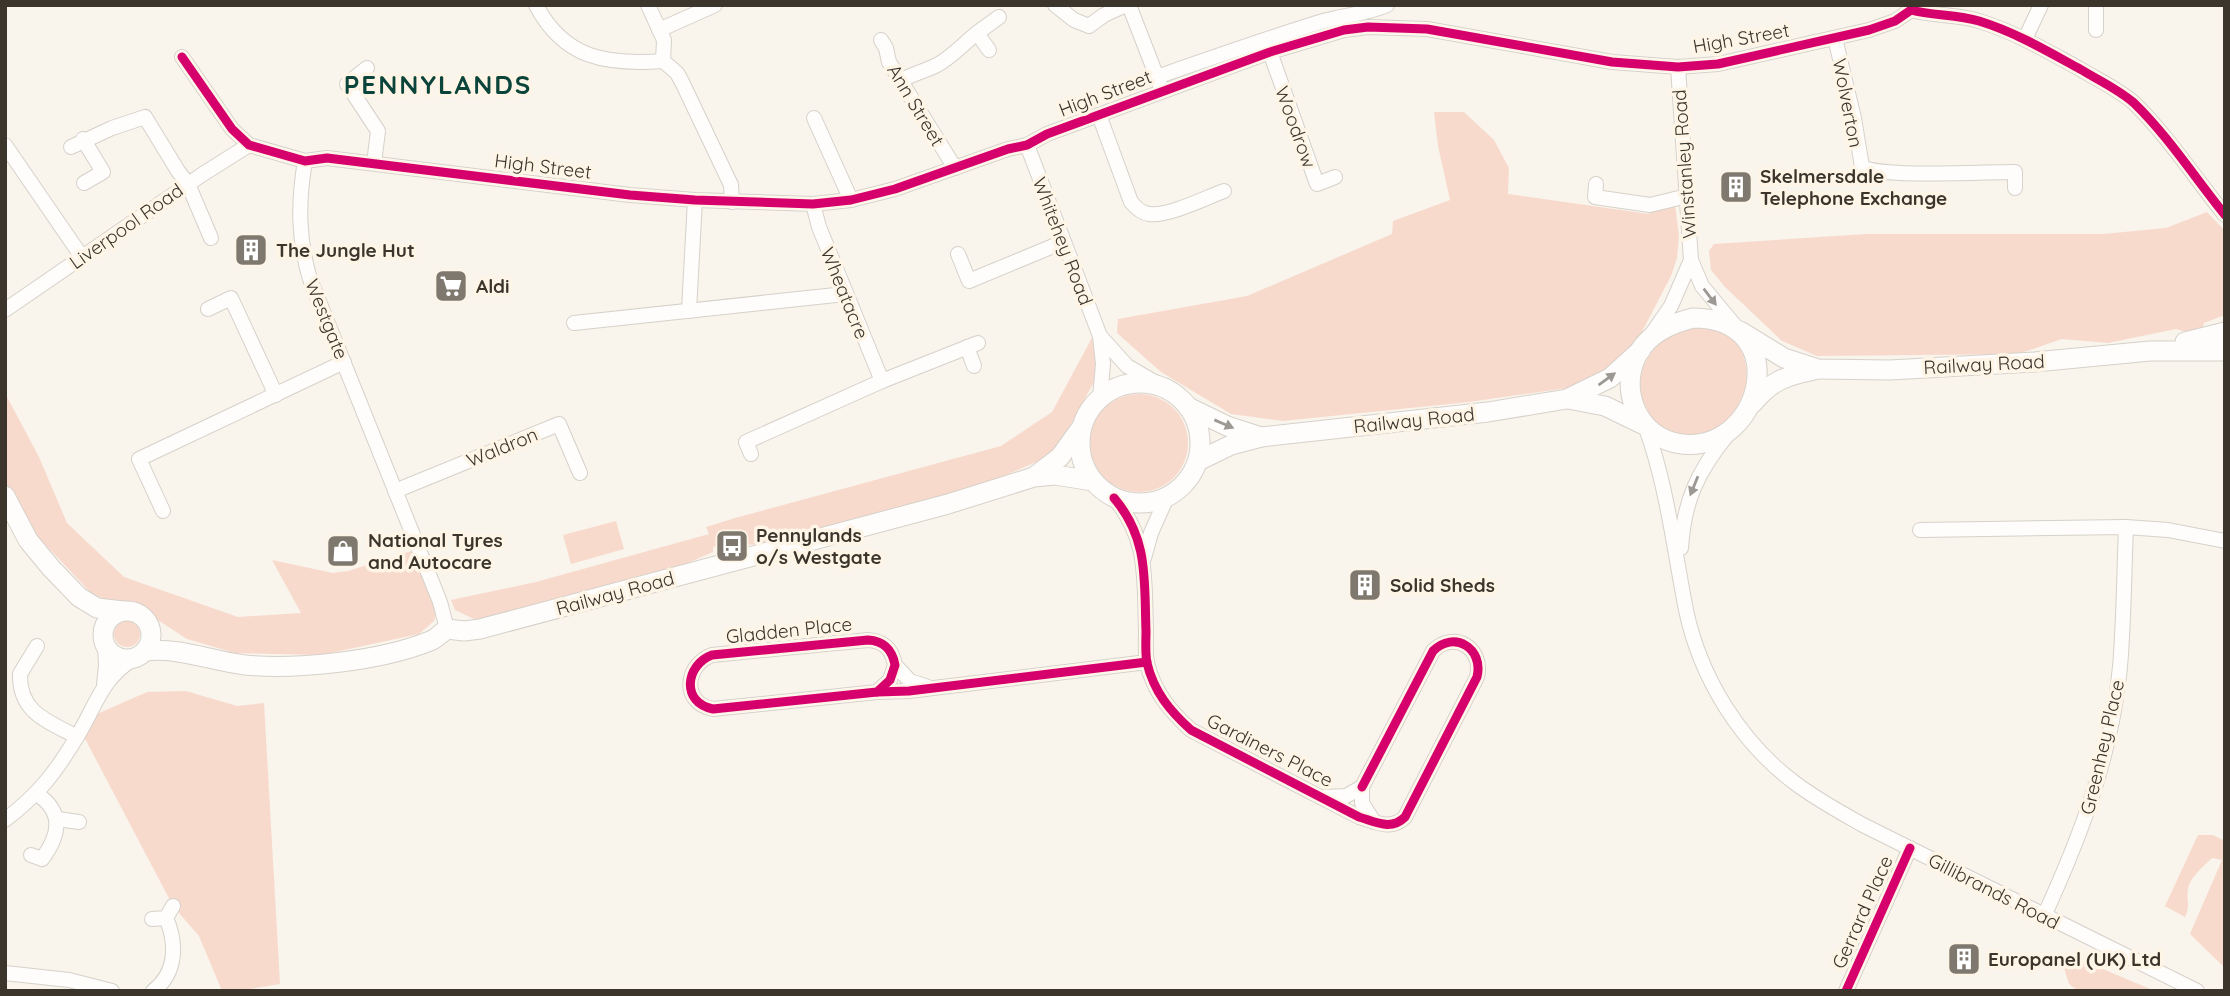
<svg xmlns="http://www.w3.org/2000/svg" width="2230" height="996" font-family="Quicksand,sans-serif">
<rect width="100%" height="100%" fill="#f9f4ec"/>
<g fill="#f8dacd">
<polygon points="1434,112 1464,112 1494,140 1509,168 1508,194 1649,214 1650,205 1675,204 1679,236 1677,258 1671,276 1632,351 1607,369 1574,387 1469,402 1283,421 1231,414 1161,372 1117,333 1118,319 1247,296 1392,234 1393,221 1450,200 1438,146"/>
<path d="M2207,212L2225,231V315L2204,323L2203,327C2195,332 2185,333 2176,329L2108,343L2062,339L2018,354L1817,356L1782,341L1725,287L1711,270L1709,251L1714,244L1866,234H2103L2166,228Z"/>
<path d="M1694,327C1701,327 1709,327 1716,329C1776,353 1739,447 1681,434C1673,433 1667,432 1661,427C1631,399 1634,360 1669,336C1676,332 1686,330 1694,327Z"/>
<polygon points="1094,334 1099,353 1094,382 1059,446 1043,459 990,482 770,544 736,545 733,541 713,547 713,552 676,568 478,621 455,610 451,600 536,582 709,534 706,527 735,518 1001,446 1052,412"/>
<polygon points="5,393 39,457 67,523 124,577 238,617 301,613 272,560 333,573 348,571 418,549 440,602 434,621 419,634 321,655 235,653 187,639 130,602 113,603 91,593 25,523 5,496"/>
<circle cx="1139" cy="443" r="49"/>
<polygon points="616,521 624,549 571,564 563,535"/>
<circle cx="127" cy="634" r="13"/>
<polygon points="186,691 237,706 264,703 280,984 238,991 222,991 199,936 173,906 81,731 88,718 147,692"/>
<path d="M2198,835H2213L2225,841V968L2190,934L2222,860L2212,858C2203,867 2190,877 2188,889C2186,901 2191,904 2185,917L2165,906Z"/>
<polygon points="2060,955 2086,962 2155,991 2078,991 2069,984"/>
</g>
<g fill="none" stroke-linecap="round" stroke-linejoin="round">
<defs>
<g id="minor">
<path d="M536,5C564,59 607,65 663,61"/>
<polyline points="648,5 664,40 663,61 677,73 682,82 731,185 732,202"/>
<polyline points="1055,5 1074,20 1089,26 1104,15 1126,5"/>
<polyline points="1129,5 1160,85"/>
<polyline points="2096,5 2096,30"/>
<path d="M1911,10C1933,16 1957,14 1979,21C2015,32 2047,51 2080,69C2098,80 2118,89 2134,103C2168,136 2195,178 2225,215"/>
<polyline points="659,30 715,5"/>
<polyline points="977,33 999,17"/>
<path d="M1835,38L1854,118L1862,167C1884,178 1984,172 2015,172V188"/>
<polyline points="2025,39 2041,5"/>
<polyline points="881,40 886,48 889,62 955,168"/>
<polyline points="1270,52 1317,184 1335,177"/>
<polyline points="182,57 232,129 249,145 305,161 327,158 630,195 695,200 813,204 851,200 895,189 1008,149 1027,145 1047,134 1270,52 1344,30 1368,27 1427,29 1612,62 1678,67 1718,64 1869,30 1895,21 1911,10"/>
<polyline points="367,68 347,84 378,131 374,163"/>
<path d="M1157,77C1211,58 1265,39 1320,22C1342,15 1367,14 1387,5"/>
<path d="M900,81C912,74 925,71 937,65C952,57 963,44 977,33L989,50"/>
<path d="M1099,115L1131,202C1136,208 1141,213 1149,214C1167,217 1205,198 1224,191"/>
<polyline points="814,118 851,200"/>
<polyline points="83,139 103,172 84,183"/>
<polyline points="5,145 82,257"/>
<polyline points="1027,145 1100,336 1103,364 1100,398"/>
<polyline points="71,147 112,128 145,117 178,171 188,184 211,238"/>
<path d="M305,161C298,202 298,239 310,279L440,602L447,629"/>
<polyline points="1596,184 1595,197 1650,205 1687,196"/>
<polyline points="813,204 819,227 882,381"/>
<polyline points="958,254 969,281 1063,242"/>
<polyline points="1691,260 1702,286 1737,328"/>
<polyline points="208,309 231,298 276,395"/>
<polyline points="5,310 203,174 249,145"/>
<polyline points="689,311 695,200"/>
<polyline points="574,323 845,294"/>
<polyline points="1651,335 1671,306 1691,260 1678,67"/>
<polyline points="1101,337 1127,366 1163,387"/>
<polyline points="967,347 974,366"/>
<path d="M1646,428C1667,486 1674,549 1686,610C1700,677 1740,742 1795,783C1816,799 1840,812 1863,825L2197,991"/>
<polyline points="751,454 746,442 882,381 978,343"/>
<polyline points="395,491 559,424 580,473"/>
<path d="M1114,498C1149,539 1144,580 1146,631C1146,641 1145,653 1147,663C1154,692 1170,711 1191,730L1359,817C1376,822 1391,831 1405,817L1477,677C1484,648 1454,630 1433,651L1362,787V803L1374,822"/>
<polyline points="163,511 139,459 344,362"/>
<polyline points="1920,530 2126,527 2168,530 2225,541"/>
<path d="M1681,548C1684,500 1698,471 1728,434"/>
<polyline points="1144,558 1151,533 1167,497"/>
<path d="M868,640C884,641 892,649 895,665L890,680L877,692L713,709C681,703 685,665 712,655Z"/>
<path d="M37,646L20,674C19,713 48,721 77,737"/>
<polyline points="895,665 910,681 928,687"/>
<polyline points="104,684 106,666 105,644"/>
<polyline points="877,692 909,691 1147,662"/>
<polyline points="1325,797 1346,796 1362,787"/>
<polyline points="57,819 79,822"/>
<path d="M5,820C39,794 56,772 78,735C98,702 100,681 134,658"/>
<path d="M31,855L42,859C60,835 64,812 37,794"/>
<path d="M2044,916C2080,838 2112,754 2120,667C2124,620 2124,574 2126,527"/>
<polyline points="152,919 166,918 173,906"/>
<polyline points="5,973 69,980 112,991"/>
<path d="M153,991C177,973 177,943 166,918"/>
<polyline points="1846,991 1910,848"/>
</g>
<g id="major">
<path d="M1693,318C1795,318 1763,453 1682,444C1635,439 1615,382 1643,346C1656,330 1674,323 1693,318Z"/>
<polyline points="1740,331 1784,358 1818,369 1890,370 2035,362 2150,351 2225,351"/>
<polyline points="2185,342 2225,332"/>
<circle cx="1140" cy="443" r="60"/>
<polyline points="1568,399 1605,406 1642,424"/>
<path d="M1753,403C1772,380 1786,376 1814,370"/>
<polyline points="1188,407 1227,426 1261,437"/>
<polyline points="1198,461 1231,445 1261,437 1488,412 1567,399 1610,378 1641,350"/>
<polyline points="1035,476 1060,457 1081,428"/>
<polyline points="5,496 28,540 51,568 79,597 97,608 123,611"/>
<circle cx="127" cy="635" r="24"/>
<path d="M145,651C179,647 211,661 245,665C297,670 381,661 430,641C436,639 441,633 447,629L464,631L480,629L948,504L1034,477L1055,475L1093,481"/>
</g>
</defs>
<use href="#minor" stroke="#d6d1c9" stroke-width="16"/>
<use href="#major" stroke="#d6d1c9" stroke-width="21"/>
<use href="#minor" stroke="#fefdfc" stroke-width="14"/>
<use href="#major" stroke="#fefdfc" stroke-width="19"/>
<defs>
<g id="cycleway">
<path d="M1911,10C1933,16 1957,14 1979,21C2015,32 2047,51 2080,69C2098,80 2118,89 2134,103C2168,136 2195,178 2225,215"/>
<polyline points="182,57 232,129 249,145 305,161 327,158 630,195 695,200 813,204 851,200 895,189 1008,149 1027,145 1047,134 1270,52 1344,30 1368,27 1427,29 1612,62 1678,67 1718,64 1869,30 1895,21 1911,10"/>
<path d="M1114,498C1149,539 1144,580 1146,631C1146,641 1145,653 1147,663C1154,692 1170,711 1191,730L1359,817C1376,822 1391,831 1405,817L1477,677C1484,648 1454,630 1433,651L1362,787"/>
<path d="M868,640C884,641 892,649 895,665L890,680L877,692L713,709C681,703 685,665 712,655Z"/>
<polyline points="877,692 909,691 1147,662"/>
<polyline points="1846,991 1910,848"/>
</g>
</defs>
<use href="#cycleway" stroke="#fef5e7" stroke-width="13"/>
<use href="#cycleway" stroke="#d6006c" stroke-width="9"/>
</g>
<defs><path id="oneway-solid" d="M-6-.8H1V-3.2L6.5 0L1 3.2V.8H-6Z" transform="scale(1.75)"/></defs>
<g fill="#9c9994">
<use href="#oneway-solid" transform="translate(1710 297) rotate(53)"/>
<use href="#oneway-solid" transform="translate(1607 379) rotate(-36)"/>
<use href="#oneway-solid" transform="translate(1224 424) rotate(23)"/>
<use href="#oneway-solid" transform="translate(1694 486) rotate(112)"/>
</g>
<defs>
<symbol id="building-square" viewBox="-11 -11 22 22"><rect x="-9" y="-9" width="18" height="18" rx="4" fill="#7e786f" stroke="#fef5e7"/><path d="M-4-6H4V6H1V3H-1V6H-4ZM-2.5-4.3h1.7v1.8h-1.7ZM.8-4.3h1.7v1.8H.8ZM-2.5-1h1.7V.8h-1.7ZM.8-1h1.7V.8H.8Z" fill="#fff"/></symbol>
<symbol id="supermarket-square" viewBox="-11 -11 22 22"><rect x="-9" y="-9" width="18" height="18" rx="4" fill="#7e786f" stroke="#fef5e7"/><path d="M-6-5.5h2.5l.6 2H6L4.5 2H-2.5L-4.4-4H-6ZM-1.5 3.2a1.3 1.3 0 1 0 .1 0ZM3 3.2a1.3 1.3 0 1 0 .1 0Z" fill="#fff"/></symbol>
<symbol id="bus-square" viewBox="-11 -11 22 22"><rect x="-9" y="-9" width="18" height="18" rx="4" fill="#7e786f" stroke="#fef5e7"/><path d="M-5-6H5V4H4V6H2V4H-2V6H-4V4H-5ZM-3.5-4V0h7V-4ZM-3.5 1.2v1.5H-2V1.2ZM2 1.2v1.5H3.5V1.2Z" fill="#fff"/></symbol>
<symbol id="shop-square" viewBox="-11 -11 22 22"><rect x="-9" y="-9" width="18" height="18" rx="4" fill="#7e786f" stroke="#fef5e7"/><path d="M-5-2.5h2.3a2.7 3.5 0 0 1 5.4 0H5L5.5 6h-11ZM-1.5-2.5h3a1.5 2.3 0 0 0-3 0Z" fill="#fff"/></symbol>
</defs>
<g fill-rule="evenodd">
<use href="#building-square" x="1717" y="168" width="38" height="38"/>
<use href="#building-square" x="232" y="231" width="38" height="38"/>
<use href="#supermarket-square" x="432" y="267" width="38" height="38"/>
<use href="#bus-square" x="713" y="527" width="38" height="38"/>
<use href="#shop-square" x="324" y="532" width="38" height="38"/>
<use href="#building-square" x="1346" y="566" width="38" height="38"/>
<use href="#building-square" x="1945" y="940" width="38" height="38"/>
</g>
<g text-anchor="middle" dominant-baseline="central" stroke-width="7" stroke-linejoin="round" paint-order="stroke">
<g font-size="19" fill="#3b352c" stroke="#fef5e7">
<text transform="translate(1741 38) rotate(-10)">High Street</text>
<text transform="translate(1105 93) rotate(-21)">High Street</text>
<text transform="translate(1848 103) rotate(79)">Wolverton</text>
<text transform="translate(916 105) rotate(59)">Ann Street</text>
<text transform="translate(1296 127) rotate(70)">Woodrow</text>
<text transform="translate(1684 164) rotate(-94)">Winstanley Road</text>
<text transform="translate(543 166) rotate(7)">High Street</text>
<text transform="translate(126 226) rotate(-35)">Liverpool Road</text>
<text transform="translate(1063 241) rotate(69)">Whitehey Road</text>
<text transform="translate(845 293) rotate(68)">Wheatacre</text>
<text transform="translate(327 319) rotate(68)">Westgate</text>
<text transform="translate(1984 364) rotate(-3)">Railway Road</text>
<text transform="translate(1414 420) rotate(-6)">Railway Road</text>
<text transform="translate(502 447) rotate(-22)">Waldron</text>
<text transform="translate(615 593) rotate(-15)">Railway Road</text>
<text transform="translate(789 630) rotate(-6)">Gladden Place</text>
<text transform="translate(2102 747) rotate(-77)">Greenhey Place</text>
<text transform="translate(1270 750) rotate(27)">Gardiners Place</text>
<text transform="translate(1994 891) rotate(27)">Gillibrands Road</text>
<text transform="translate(1862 912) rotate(-66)">Gerrard Place</text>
</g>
<g font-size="19" font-weight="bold" fill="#3b352c" stroke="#fef5e7" text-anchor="start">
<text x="1760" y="176">Skelmersdale<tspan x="1760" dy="22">Telephone Exchange</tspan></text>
<text x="276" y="250">The Jungle Hut</text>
<text x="476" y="286">Aldi</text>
<text x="756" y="535">Pennylands<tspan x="756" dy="22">o/s Westgate</tspan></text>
<text x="368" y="540">National Tyres<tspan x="368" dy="22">and Autocare</tspan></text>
<text x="1390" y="585">Solid Sheds</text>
<text x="1988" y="959">Europanel (UK) Ltd</text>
</g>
<g font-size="26" font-weight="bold" letter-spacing="2" fill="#0a443a" stroke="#fef5e7">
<text x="438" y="84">PENNYLANDS</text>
</g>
</g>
<rect width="2230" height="996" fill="none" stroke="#3b352c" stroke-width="14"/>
</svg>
